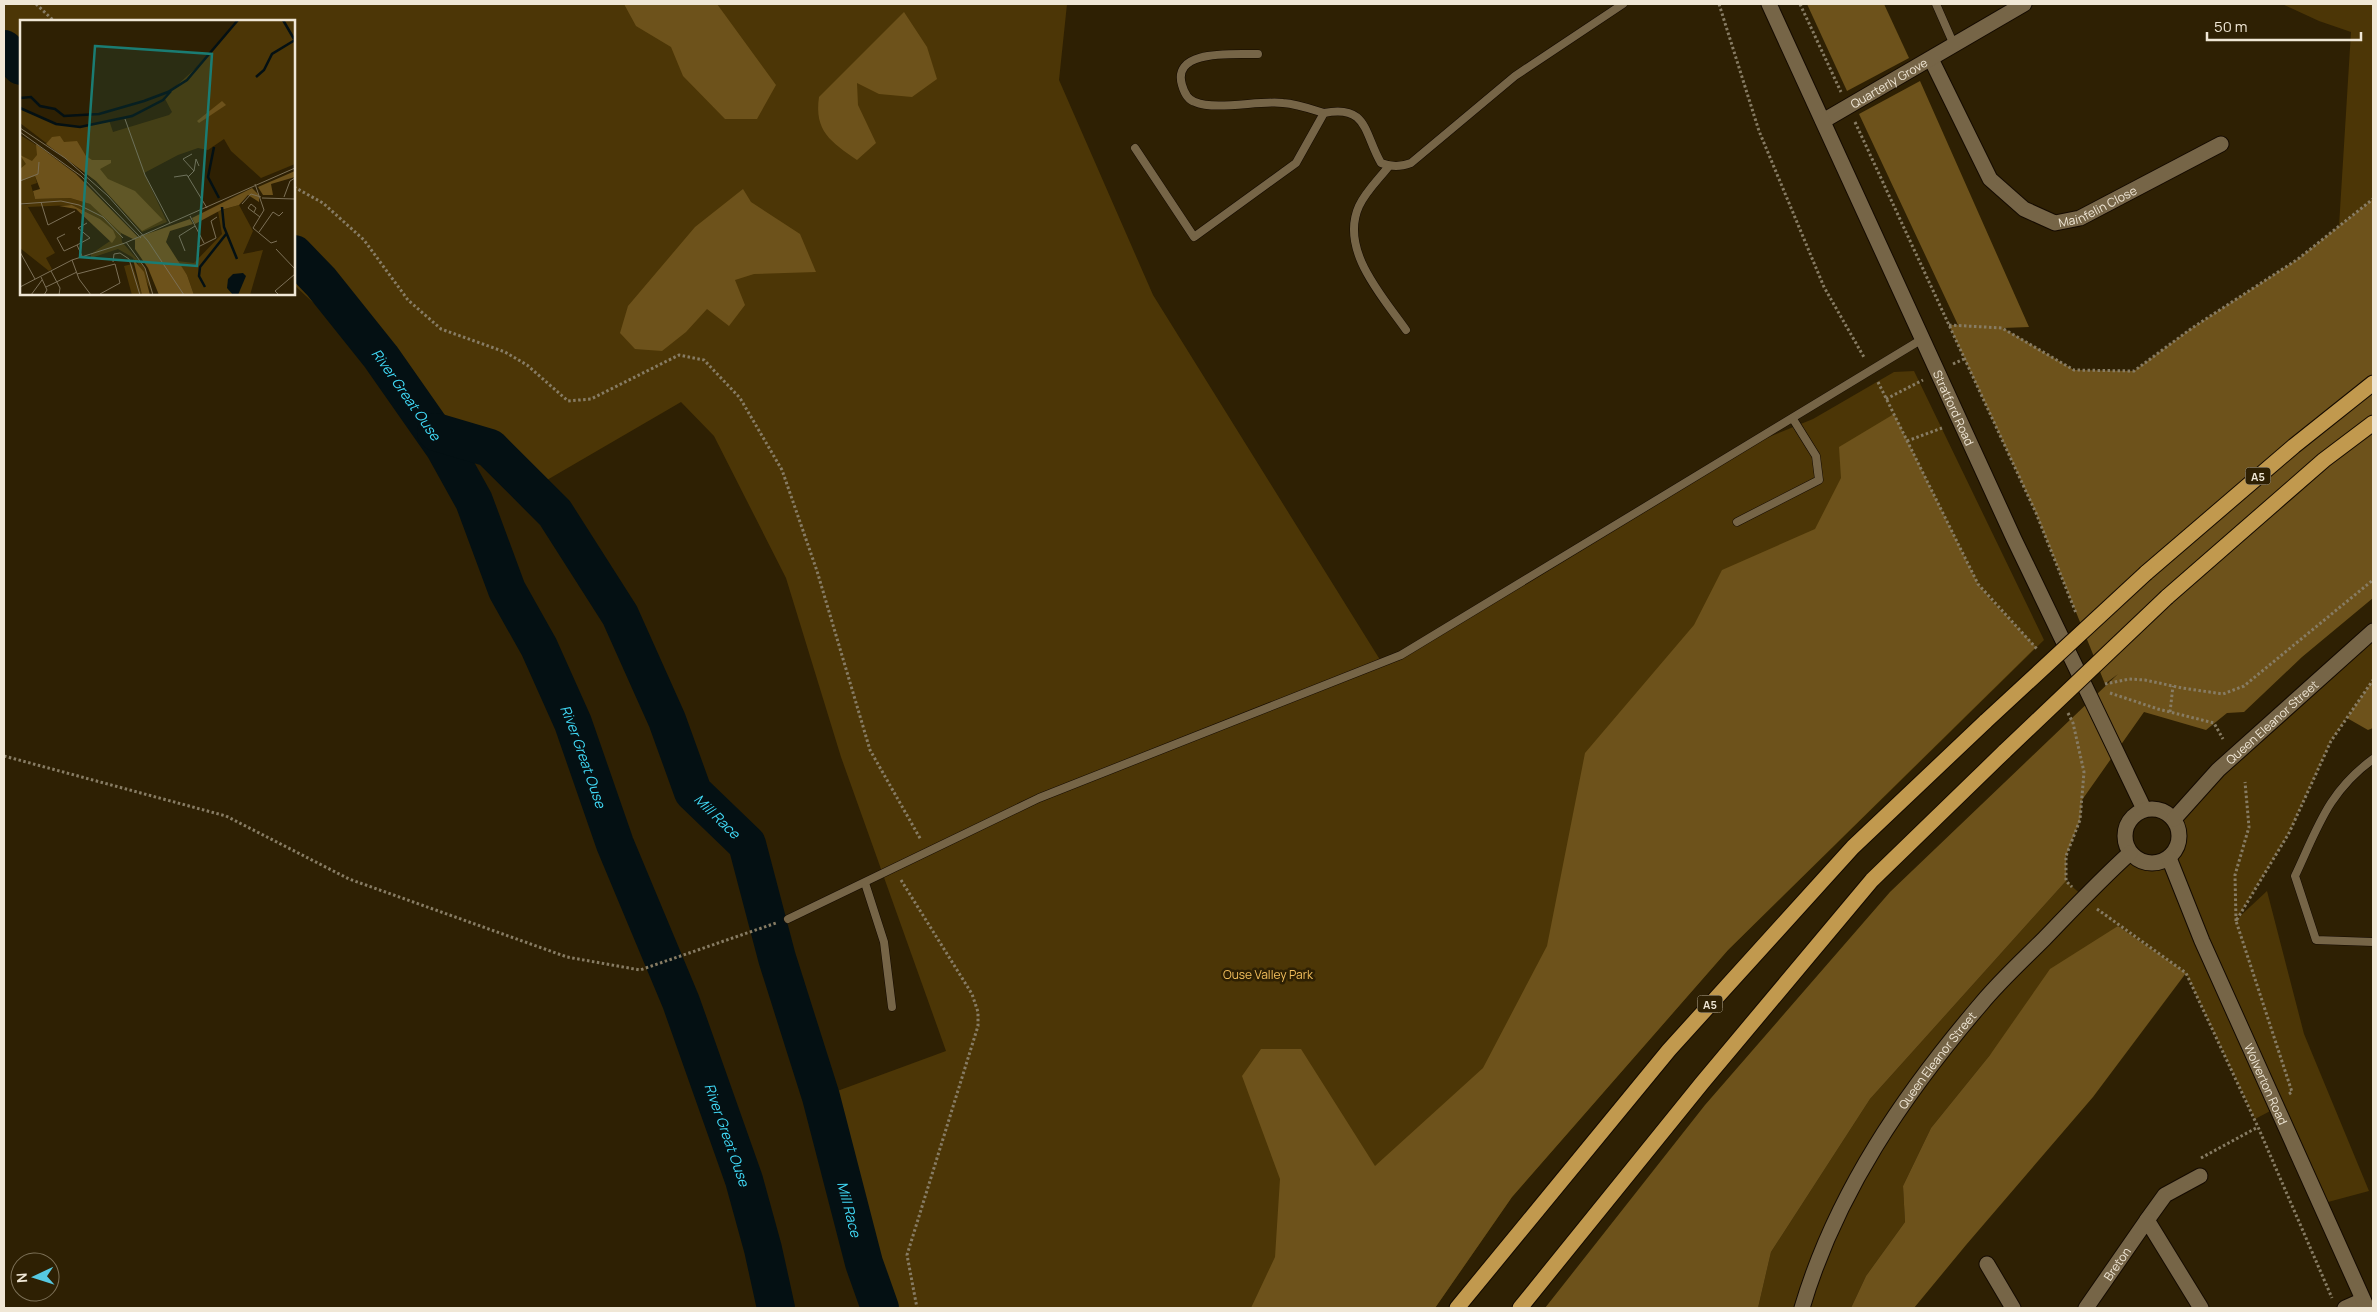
<svg xmlns="http://www.w3.org/2000/svg" width="2377" height="1312" font-family="Manrope,sans-serif">
<rect width="100%" height="100%" fill="#2e2003"/>
<g fill="#4c3606">
<polygon points="4,4 1067,4 1059,80 1153,295 1382,663 1747,446 1813,419 1894,372 1914,371 2044,640 1728,950 1512,1197 1435,1308 880,1308 864,1263 821,1097 946,1051 841,757 786,578 714,436 681,402 516,498 481,456 294,285 294,21 21,21 21,52 4,38"/>
<polygon points="2282,4 2373,4 2373,199 2339,226 2351,32 2319,21"/>
<path d="M2373,631V680L2331,741L2289,833L2237,919L2267,891L2304,1034L2369,1191L2328,1202L2217,972L2278,1107L2255,1119L2186,973L2118,926L1990,1055L1931,1128L1903,1186L1905,1222L1866,1276L1851,1308H1758L1771,1252L1870,1099L2066,881L2085,898L2130,853C2158,875 2185,857 2177,824L2218,770Z"/>
</g>
<g fill="#6d521b">
<polygon points="624,4 717,4 776,85 757,119 725,119 683,76 671,47 636,26"/>
<polygon points="1807,4 1884,4 1909,58 1847,91"/>
<path d="M904,12L927,47L937,79L912,97L879,94L857,83L858,105L876,143L857,160C831,142 814,131 819,97Z"/>
<polygon points="1920,81 2029,327 2003,328 2074,370 2134,371 2192,328 2298,259 2373,199 2373,598 2302,657 2244,712 2227,713 2206,730 2144,712 2082,800 2080,820 2066,856 2066,881 1870,1099 1771,1252 1758,1308 1545,1308 1705,1105 1890,892 2118,674 2105,684 2036,513 1949,325 1958,325 1859,114"/>
<polygon points="743,189 751,202 800,234 816,272 754,274 735,280 745,305 729,326 707,309 686,332 662,351 635,349 620,333 628,306 695,227"/>
<polygon points="1894,414 1978,584 1993,602 2036,647 1728,950 1512,1197 1435,1308 1251,1308 1275,1257 1280,1179 1242,1076 1261,1049 1301,1049 1375,1166 1483,1068 1547,946 1585,753 1694,625 1722,570 1815,529 1841,478 1839,447"/>
<polygon points="2373,680 2373,728 2368,730 2347,718"/>
<polygon points="2118,926 2186,973 2093,1097 1966,1245 1914,1308 1851,1308 1866,1276 1905,1222 1903,1186 1931,1128 1990,1055 2050,969"/>
</g>
<g fill="none" stroke-linecap="round" stroke-linejoin="round">
<g stroke="#041013" stroke-width="38">
<polyline points="4,49 21,66"/>
<path id="s1" d="M294,254L321,282L381,357L444,447L474,501L507,590L539,647L573,723L615,844L681,1002L744,1180L763,1249L776,1308"/>
<path id="s2" d="M436,432L490,448L555,513L620,615L667,720L693,792L747,844L777,958L821,1097L864,1263L880,1308"/>
</g>
<defs>
<g id="lane">
<polyline points="1936,4 1954,45"/>
<path d="M1258,54C1237,55 1171,48 1182,85C1184,92 1188,100 1195,102C1216,111 1260,100 1283,103C1297,104 1311,109 1324,113"/>
<path d="M1135,148L1194,237L1296,163L1324,113C1368,104 1364,134 1381,163C1392,167 1400,167 1411,163L1515,76L1623,4"/>
<path d="M1389,166C1379,179 1366,191 1359,206C1339,250 1383,297 1406,330"/>
<polyline points="1737,522 1819,480 1816,456 1793,419"/>
<path d="M2373,759C2328,792 2318,827 2295,876L2316,940L2373,942"/>
<polyline points="865,883 884,942 892,1007"/>
<polyline points="788,919 1039,798 1401,655 1924,338"/>
</g>
<g id="street">
<path id="s3" d="M1931,59L1990,179L2024,209L2055,223L2080,218L2221,144"/>
<path id="s4" d="M1823,121L2024,4"/>
<polyline points="2147,1220 2165,1195 2200,1176"/>
<polyline points="1987,1264 2013,1308"/>
<path id="s5" d="M2086,1308L2147,1220L2201,1308"/>
<polyline points="2345,1308 2363,1300"/>
</g>
<g id="secondary">
<path id="s6" d="M1769,4L2014,539L2144,809"/>
<circle cx="2152" cy="836" r="27"/>
<path id="s7" d="M2174,819L2218,770L2373,631"/>
<path id="s8" d="M2169,858L2202,941L2367,1308"/>
<path id="s9" d="M1802,1308C1836,1193 1904,1094 1981,1004C2000,981 2023,960 2044,939C2072,910 2100,880 2130,853"/>
</g>
<g id="highway">
<polyline points="2146,573 2294,446 2373,383"/>
<polyline points="2167,597 2324,460 2373,423"/>
<polyline points="1457,1308 1669,1050 1853,847 1986,721"/>
<polyline points="1520,1308 1702,1083 1872,880 2005,751"/>
</g>
</defs>
<use href="#lane" stroke="#140a00" stroke-width="9"/>
<use href="#street" stroke="#140a00" stroke-width="17"/>
<use href="#secondary" stroke="#140a00" stroke-width="17"/>
<use href="#highway" stroke="#140a00" stroke-width="17"/>
<g stroke="#877c64" stroke-width="3" stroke-dasharray="2.5 2.5" stroke-linecap="butt">
<polyline points="36,4 54,21"/>
<polyline points="1719,4 1759,131 1824,287 1865,359"/>
<polyline points="1800,4 1841,92"/>
<polyline points="1855,122 2036,513 2076,613"/>
<polyline points="294,187 323,203 364,240 408,300 441,329 505,352 527,365 568,401 591,399 679,355 704,360 740,398 782,470 817,571 870,750 921,840"/>
<polyline points="1949,325 2002,328 2074,370 2134,371 2192,328 2298,259 2373,199"/>
<polyline points="1953,364 1964,359"/>
<polyline points="1878,382 1978,584 2037,649"/>
<polyline points="1886,399 1923,380"/>
<polyline points="1907,441 1942,428"/>
<polyline points="2105,684 2129,679 2145,680 2182,688 2223,694 2244,686 2373,580"/>
<polyline points="2110,693 2158,709 2214,723 2223,739"/>
<polyline points="2170,712 2173,686"/>
<polyline points="2068,713 2073,723 2084,772 2080,820 2066,856 2066,881 2072,887"/>
<polyline points="4,756 226,816 349,879 567,957 640,970 776,923"/>
<polyline points="901,880 972,994 978,1012 978,1026 907,1255 917,1308"/>
<polyline points="2097,909 2186,973 2258,1127 2332,1298"/>
<polyline points="2236,921 2235,875 2249,827 2245,782"/>
<polyline points="2289,1094 2292,1092 2236,921 2289,833 2331,741 2373,680"/>
<polyline points="2201,1158 2258,1127"/>
</g>
<use href="#lane" stroke="#766547" stroke-width="8"/>
<use href="#street" stroke="#766547" stroke-width="15"/>
<use href="#secondary" stroke="#766547" stroke-width="15"/>
<use href="#highway" stroke="#c1994e" stroke-width="15"/>
<defs>
<g id="highway-bridge">
<polyline points="1986,721 2146,573"/>
<polyline points="2005,751 2167,597"/>
</g>
</defs>
<use href="#highway-bridge" stroke="#140a00" stroke-width="17" stroke-linecap="butt"/>
<use href="#highway-bridge" stroke="#c1994e" stroke-width="15"/>
</g>
<g text-anchor="middle" dominant-baseline="central" stroke-width="5" stroke-linejoin="round" paint-order="stroke">
<g fill="#2e2003" stroke="#b6ab97" stroke-width="1">
<rect x="2245.5" y="467.5" width="25" height="17" rx="4"/>
<rect x="1697.5" y="995.5" width="25" height="17" rx="4"/>
</g>
<g font-size="11" font-weight="bold" fill="#f0e7d6">
<text x="2258" y="476">A5</text>
<text x="1710" y="1004">A5</text>
</g>
<g font-size="12" fill="#f0e7d6" stroke="#2e2003">
<text stroke="none"><textPath href="#s4" startOffset="76">Quarterly Grove</textPath></text>
<text stroke="none"><textPath href="#s3" startOffset="259">Mainfelin Close</textPath></text>
<text stroke="none"><textPath href="#s6" startOffset="444">Stratford Road</textPath></text>
<text stroke="none"><textPath href="#s7" startOffset="138">Queen Eleanor Street</textPath></text>
<text stroke="none"><textPath href="#s9" startOffset="284">Queen Eleanor Street</textPath></text>
<text stroke="none"><textPath href="#s8" startOffset="246">Wolverton Road</textPath></text>
<text stroke="none"><textPath href="#s5" startOffset="54">Breton</textPath></text>
</g>
<g font-size="12" fill="#f2be5c" stroke="#2e2003">
<text x="1268" y="974">Ouse Valley Park</text>
</g>
<g font-size="14" font-style="italic" fill="#41daf7" stroke="#2e2003">
<text stroke="none"><textPath href="#s1" startOffset="180">River Great Ouse</textPath></text>
<text stroke="none"><textPath href="#s1" startOffset="585">River Great Ouse</textPath></text>
<text stroke="none"><textPath href="#s2" startOffset="495">Mill Race</textPath></text>
<text stroke="none"><textPath href="#s1" startOffset="990">River Great Ouse</textPath></text>
<text stroke="none"><textPath href="#s2" startOffset="915">Mill Race</textPath></text>
</g>
</g>
<g transform="translate(20 20)">
<rect width="275" height="275" fill="#2e2003"/>
<path d="M218,0H275V144L241,158L211,131L204,119L188,130L178,128L158,135L124,153L147,202L122,212L76,161L0,103V88L36,104L60,107L89,100L93,112L149,95L152,92L144,77L176,48ZM0,115L28,132L15,156L17,163L11,165L15,179L50,178L70,184L83,194L101,213L102,222L125,248L133,275L117,242L112,237L98,229L71,238V234L96,217L80,199L52,185L8,187L35,233L26,238L32,249L29,251L0,228V185L10,184H0ZM219,185L233,211L223,234L243,230L230,275H174L167,255L157,241L174,243L202,214L198,191ZM112,244L122,275H112L104,246Z" fill="#4c3606"/>
<path d="M202,81L206,85L179,103L177,101ZM40,116L44,122L57,121L66,136L72,140H91V143L80,149L88,159L115,171L143,200L122,211L76,161L26,124L32,117ZM16,124L56,154L118,217L170,199L173,204L150,211L146,222L167,255L174,275H139L128,248L115,229V220L101,213L70,184L50,178L15,179L13,171L20,169L15,156L0,161V149L6,144L0,135L12,141L17,135ZM275,151V157L251,164L253,175H243L238,167ZM232,168L239,175V182L228,175L219,185L201,190L175,204L172,198ZM52,185L80,199L93,210L96,217L92,223L56,189L39,186ZM113,239L124,252L130,275H122Z" fill="#6d521b"/>
<path d="M223,253L226,256L218,275H213L207,268L208,259L213,254Z" fill="#041013"/>
<path fill="none" stroke="#041013" stroke-width="2.5" d="M263,0L274,19M236,57L244,50L252,34L275,20M0,78L11,77L20,86L35,89L44,96L79,94L124,81L148,72L167,60L218,0M0,88L36,104L60,107L112,96L143,80L151,71M194,127L188,157L199,178M202,187L204,207L217,239M185,267L179,256L180,247L207,213"/>
<path fill="none" stroke="#7c7057" stroke-width="1" d="M105,99L125,155L150,203M0,108L45,138L88,176L128,221L164,275M0,112L61,156L121,218M174,151L176,139L179,146M154,157L167,155L187,188M168,157L174,151L163,139L172,134M0,161L18,154L19,142M235,164L244,190L233,208L251,223L257,221M264,177L270,161L275,158M242,178L275,179M21,182L28,205L55,191M0,184L41,181L59,185L83,197L103,218M222,184L231,174L241,177M234,192L236,188L231,184L228,188L240,197M170,196L184,223M239,212L253,192L259,196L263,192M45,214L37,218L44,231L57,225M106,222L125,248L133,275M178,227L196,218L191,201L197,197M256,229L275,249M165,231L159,216L175,206M0,232L15,259M62,236L57,225L70,218L58,208L67,203M52,240L59,259L71,275M93,242L94,234L100,233L109,239L120,275M31,251L40,268L39,275M57,254L95,244L100,263L80,274M21,257L27,270L24,275M0,267L52,240L105,223L275,148M26,267L57,252M11,275L22,260M259,275L255,271L275,254"/>
<path fill="#1a7c73" fill-opacity="0.15" stroke="#1a7c73" stroke-width="2.5" d="M75,26L192,34L177,246L60,237Z"/>
<rect width="275" height="275" fill="none" stroke="#f0e7d6" stroke-width="2.5"/>
</g>
<rect width="2377" height="1312" fill="none" stroke="#f0e7d6" stroke-width="10"/>
<g transform="translate(35 1277) rotate(266)"><circle r="24" fill="#2e2003" stroke="#7c7057"/>
<path d="M0-4L9 19L0 12L-9 19Z" fill="#56c9e1"/>
<text y="-8" font-size="14" font-weight="bold" text-anchor="middle" fill="#f0e7d6">N</text>
</g>
<path d="M2207 32v8h154v-8" fill="none" stroke="#f0e7d6" stroke-width="2.5"/>
<text x="2214" y="32" font-size="15" fill="#f0e7d6" stroke="#2e2003" stroke-width="4" paint-order="stroke">50 m</text>
</svg>
